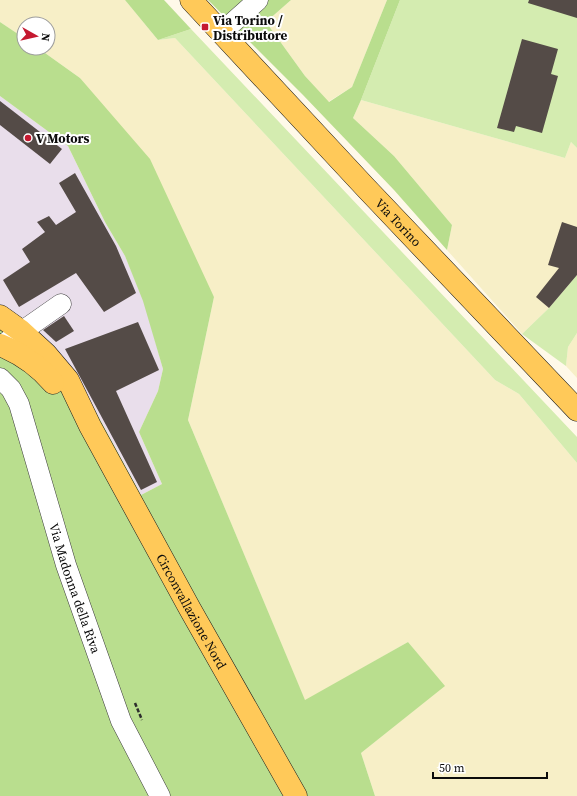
<svg xmlns="http://www.w3.org/2000/svg" width="577" height="796" font-family="'Source Serif 4',serif">
<rect width="100%" height="100%" fill="#fff9e9"/>
<polygon fill="#e9deeb" points="0,96 68,146 105,222 125,256 144,301 163,369 158,391 139,432 162,484 141,495 73,370 0,306"/>
<g fill="#f7efc7">
<polygon points="0,0 125,0 158,40 175,38 495,380 519,394 577,463 577,796 375,796 361,753 444,686 408,642 305,701 188,420 214,297 80,78 38,48 48,48 48,24 24,24 24,38 0,22"/>
<polygon points="291,0 387,0 352,87 328,102 305,76 266,22"/>
<polygon points="361,100 565,158 571,142 577,148 577,275 549,308 522,334 447,250 452,225 394,156 353,118"/>
<polygon points="577,333 577,378 566,366 568,347"/>
</g>
<g fill="#d4ecb0">
<polygon points="400,0 577,0 577,148 571,142 565,158 361,100"/>
<polygon points="191,29 577,437 577,463 519,394 495,380 175,38 158,40"/>
<polygon points="577,275 577,333 568,347 566,366 522,334 549,308"/>
</g>
<g fill="#b9de8e">
<polygon points="125,0 164,0 191,29 158,40"/>
<polygon points="208,0 291,0 266,22 305,76 329,102 352,87 387,0 400,0 361,100 353,118 394,156 452,225 447,250 394,190 303,95"/>
<polygon points="0,22 24,38 24,48 38,48 80,78 150,159 214,297 188,420 305,700 408,642 445,686 361,753 375,796 0,796 0,306 73,370 141,495 162,484 139,432 158,391 163,369 143,301 125,256 105,222 68,146 0,96"/>
</g>
<g fill="#544b47">
<polygon points="529,0 577,0 577,18 528,3"/>
<polygon points="522,39 558,49 551,74 558,76 542,133 516,126 514,132 497,128"/>
<polygon points="0,101 62,149 50,164 0,125"/>
<polygon points="75,173 116,246 136,293 104,312 76,273 19,307 3,280 30,262 22,249 45,232 37,222 49,216 56,225 76,212 59,183"/>
<polygon points="562,222 577,227 577,275 549,308 536,297 559,268 548,265"/>
<polygon points="64,316 74,331 56,342 43,330"/>
<polygon points="138,322 159,370 116,391 157,482 141,490 65,349"/>
</g>
<g fill="none" stroke-linecap="round" stroke-linejoin="round">
<defs>
<g id="minor">
<polyline points="221,33 258,0"/>
<polyline points="8,341 61,304"/>
<path id="s1" d="M0,378L11,389L19,404L66,565L121,721L160,796"/>
</g>
<g id="major">
<path id="s2" d="M191,0L366,188L577,410"/>
<path id="s3" d="M0,316L21,331L46,354L68,380L90,426L190,609L296,796"/>
<path d="M0,345C22,354 38,365 53,383"/>
</g>
</defs>
<use href="#minor" stroke="#3e3e3e" stroke-width="21"/>
<use href="#major" stroke="#1c1c1c" stroke-width="23"/>
<polyline stroke="#2d2d2d" stroke-width="2.5" stroke-dasharray="4 2" stroke-linecap="butt" points="135,703 142,720"/>
<use href="#minor" stroke="#fff" stroke-width="20"/>
<use href="#major" stroke="#ffc959" stroke-width="22"/>
</g>
<g fill="#c51930" stroke="#fff" stroke-width="1.5">
<rect x="201" y="23" width="8" height="8" rx="2"/>
<circle cx="28" cy="138" r="4"/>
</g>
<g text-anchor="middle" dominant-baseline="central" stroke-width="4" stroke-linejoin="round" paint-order="stroke">
<g font-size="13" font-weight="bold" fill="#0b0b0b" stroke="#fff" text-anchor="start">
<text x="213" y="20">Via Torino /<tspan x="213" dy="15">Distributore</tspan></text>
<text x="36" y="138">V Motors</text>
</g>
<g font-size="13" fill="#0b0b0b" stroke="#fff">
<text stroke="none"><textPath href="#s2" startOffset="304">Via Torino</textPath></text>
<text stroke="none"><textPath href="#s1" startOffset="225">Via Madonna della Riva</textPath></text>
<text stroke="none"><textPath href="#s3" startOffset="356">Circonvallazione Nord</textPath></text>
</g>
</g>
<g transform="translate(36 36) rotate(98)"><circle r="19" fill="#ffffff" stroke="#9d9d9d"/>
<path d="M0-3L7 15L0 10L-7 15Z" fill="#c51930"/>
<text y="-6" font-size="11" font-weight="bold" text-anchor="middle" fill="#0b0b0b">N</text>
</g>
<path d="M433 772v6h114v-6" fill="none" stroke="#0b0b0b" stroke-width="2"/>
<text x="439" y="772" font-size="12" fill="#0b0b0b" stroke="#ffffff" stroke-width="3" paint-order="stroke">50 m</text>
</svg>
